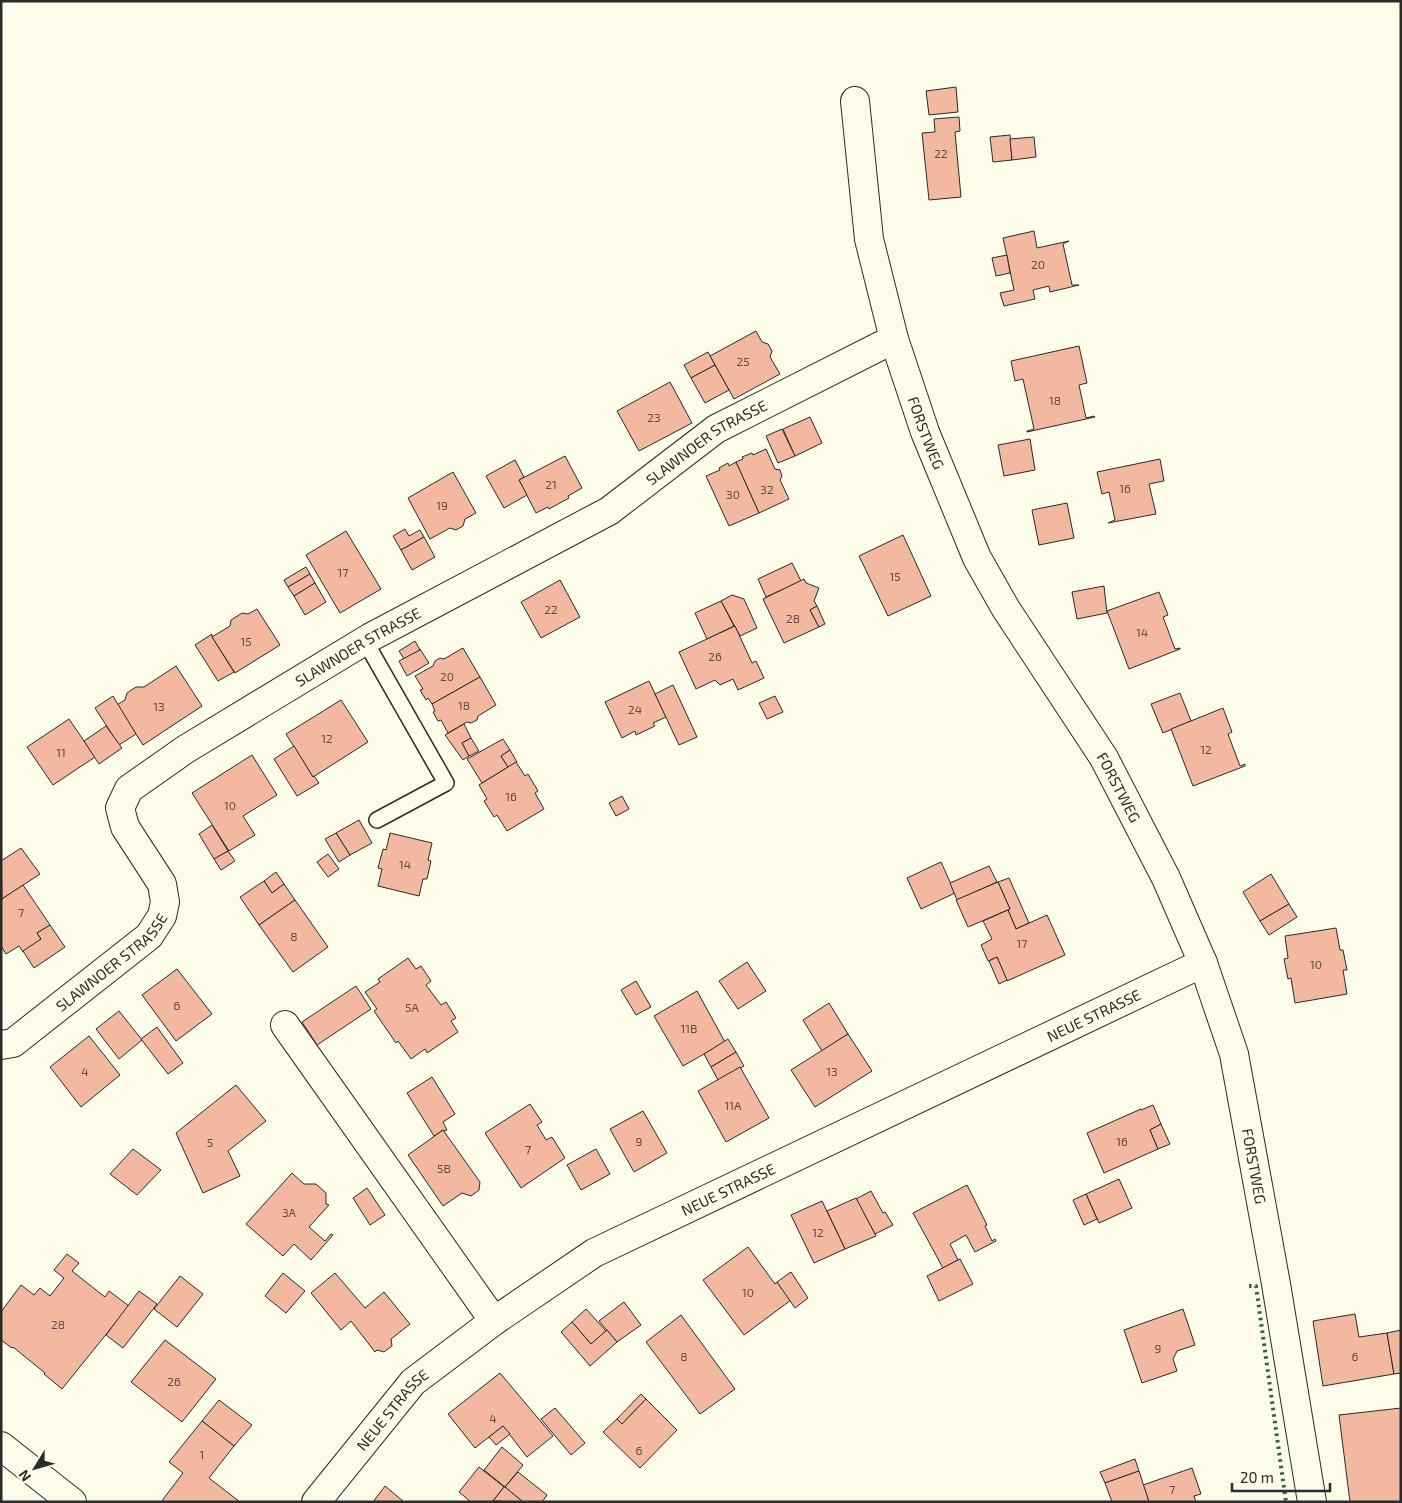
<svg xmlns="http://www.w3.org/2000/svg" width="1402" height="1503" font-family="'Exo 2',sans-serif">
<rect width="100%" height="100%" fill="#fdfbea"/>
<g fill="#f2b8a0" stroke="#2b2b2b">
<polygon points="956,87 958,112 929,115 926,91"/>
<polygon points="959,117 960,131 955,132 961,197 929,200 922,133 935,132 934,119"/>
<polygon points="1010,135 1012,160 993,162 990,137"/>
<polygon points="1034,137 1036,157 1012,160 1010,139"/>
<polygon points="1034,231 1037,248 1069,241 1063,244 1072,285 1079,285 1050,292 1049,286 1033,290 1035,299 1004,306 1000,293 1014,290 1003,238"/>
<polygon points="1007,255 1010,273 996,276 992,258"/>
<polygon points="756,331 762,342 768,344 772,351 770,357 780,374 734,399 710,356"/>
<polygon points="1079,346 1087,383 1079,385 1086,418 1094,416 1095,417 1027,432 1027,431 1034,429 1023,379 1015,381 1011,361"/>
<polygon points="708,352 715,365 691,378 684,365"/>
<polygon points="715,365 729,390 705,403 691,378"/>
<polygon points="670,382 692,423 639,451 617,411"/>
<polygon points="810,417 822,443 795,456 783,429"/>
<polygon points="782,429 795,456 778,463 766,436"/>
<polygon points="1030,439 1035,470 1004,476 998,445"/>
<polygon points="766,449 775,469 780,470 782,476 780,480 789,499 759,513 736,462 743,459 742,457 752,453 753,455"/>
<polygon points="565,456 582,488 568,496 569,498 549,509 548,507 536,513 519,480"/>
<polygon points="1160,459 1164,481 1149,484 1156,514 1108,523 1115,520 1109,492 1102,494 1097,472"/>
<polygon points="515,460 524,477 519,480 527,495 504,508 486,476"/>
<polygon points="736,462 759,513 729,526 706,476 720,470 719,468 728,463 729,466"/>
<polygon points="453,472 476,513 465,519 463,526 456,530 450,528 430,539 408,498"/>
<polygon points="1067,503 1074,538 1039,545 1032,510"/>
<polygon points="405,529 409,536 420,530 424,537 401,550 393,536"/>
<polygon points="346,531 381,589 340,613 306,555"/>
<polygon points="903,535 931,596 888,616 859,556"/>
<polygon points="424,537 435,557 412,570 401,550"/>
<polygon points="792,563 801,581 766,597 758,579"/>
<polygon points="306,567 310,574 288,587 284,580"/>
<polygon points="310,574 315,583 294,596 288,587"/>
<polygon points="804,579 806,583 819,588 814,601 817,606 810,610 819,627 784,643 763,599"/>
<polygon points="560,580 580,617 541,638 521,602"/>
<polygon points="315,583 326,602 305,615 294,596"/>
<polygon points="1104,586 1107,613 1077,619 1072,592"/>
<polygon points="1159,592 1168,615 1163,617 1175,649 1180,648 1180,649 1129,669 1107,611"/>
<polygon points="732,595 744,599 757,628 740,636 721,601"/>
<polygon points="721,601 734,626 707,639 695,613"/>
<polygon points="817,606 825,624 819,627 810,610"/>
<polygon points="257,609 280,645 235,673 212,637 230,626 231,620 242,613 248,614"/>
<polygon points="735,626 752,663 756,661 764,678 738,690 733,679 720,685 715,680 696,689 679,652"/>
<polygon points="212,634 212,637 234,672 218,681 195,645"/>
<polygon points="415,641 420,650 404,659 399,651"/>
<polygon points="463,648 480,677 432,704 428,698 426,700 420,690 423,689 415,676 433,666 435,661 440,658 444,659"/>
<polygon points="419,649 420,649 429,663 407,676 399,661 420,650"/>
<polygon points="176,666 202,706 143,745 117,705 125,700 127,693 136,687 144,687"/>
<polygon points="480,677 496,705 478,716 477,720 471,723 467,722 448,733 441,720 438,721 433,712 435,711 432,704"/>
<polygon points="649,681 666,717 653,723 655,726 636,735 635,731 622,738 605,702"/>
<polygon points="673,685 697,737 679,745 655,694"/>
<polygon points="1180,693 1191,721 1163,733 1151,704"/>
<polygon points="113,696 136,734 119,745 95,708"/>
<polygon points="775,696 783,712 767,719 759,703"/>
<polygon points="341,700 368,742 313,777 286,734"/>
<polygon points="1223,708 1232,732 1228,734 1240,766 1245,764 1245,766 1193,786 1171,729"/>
<polygon points="69,719 95,757 53,785 27,747"/>
<polygon points="464,724 471,738 462,743 469,756 463,760 445,735"/>
<polygon points="106,726 122,748 99,764 84,741"/>
<polygon points="471,738 479,751 469,756 462,743"/>
<polygon points="503,739 510,750 501,756 508,767 482,783 467,759"/>
<polygon points="294,746 313,777 314,776 319,783 297,796 274,759"/>
<polygon points="510,750 517,762 508,767 501,756"/>
<polygon points="252,755 277,795 243,816 255,835 229,851 192,793"/>
<polygon points="516,762 525,776 528,774 538,791 535,793 544,809 507,831 497,815 494,817 484,801 487,799 479,785"/>
<polygon points="622,796 629,809 616,816 609,803"/>
<polygon points="359,820 372,843 350,855 336,833"/>
<polygon points="212,825 228,851 214,859 199,834"/>
<polygon points="336,833 350,855 339,862 325,839"/>
<polygon points="390,833 432,843 428,860 431,861 427,879 423,879 419,896 378,886 382,869 378,868 383,849 386,850"/>
<polygon points="21,848 40,874 2,899 1,861"/>
<polygon points="228,851 235,861 221,870 214,859"/>
<polygon points="328,854 339,869 328,877 317,862"/>
<polygon points="941,862 955,893 921,909 907,878"/>
<polygon points="989,866 997,882 957,900 950,883"/>
<polygon points="276,872 284,884 272,893 264,881"/>
<polygon points="1271,874 1289,904 1260,921 1243,892"/>
<polygon points="1009,878 1029,923 1016,929 1008,910 1010,909 998,882"/>
<polygon points="264,881 272,893 284,884 295,900 259,925 240,897"/>
<polygon points="998,882 1010,909 968,927 956,900"/>
<polygon points="23,885 50,925 37,933 41,939 23,952 19,946 6,954 1,946 1,897 2,899"/>
<polygon points="295,900 328,947 293,972 259,925"/>
<polygon points="1289,904 1297,917 1269,935 1260,921"/>
<polygon points="1008,910 1016,929 1047,915 1065,955 1007,981 997,957 988,961 981,945 992,939 983,921"/>
<polygon points="50,925 65,947 34,968 23,951 41,939 37,933"/>
<polygon points="1336,928 1340,950 1343,950 1347,970 1343,970 1347,994 1295,1003 1291,978 1288,979 1284,959 1288,958 1285,936"/>
<polygon points="997,957 1007,980 999,984 989,961"/>
<polygon points="408,958 416,969 421,966 431,981 426,985 441,1005 446,1002 456,1018 451,1021 458,1032 427,1053 425,1049 411,1059 398,1041 396,1043 374,1011 377,1009 365,992 380,982 378,979"/>
<polygon points="747,962 766,991 738,1009 719,981"/>
<polygon points="177,969 212,1014 176,1041 142,995"/>
<polygon points="636,981 651,1007 636,1015 621,990"/>
<polygon points="356,986 371,1009 317,1045 302,1022"/>
<polygon points="697,991 725,1042 683,1066 654,1016"/>
<polygon points="829,1003 848,1034 822,1051 803,1020"/>
<polygon points="119,1011 142,1040 119,1059 96,1029"/>
<polygon points="157,1027 183,1063 168,1074 141,1039"/>
<polygon points="848,1034 872,1071 815,1107 791,1070"/>
<polygon points="89,1036 120,1075 81,1107 50,1067"/>
<polygon points="728,1039 736,1052 711,1067 704,1054"/>
<polygon points="736,1052 744,1066 718,1080 711,1067"/>
<polygon points="740,1067 769,1118 726,1142 698,1091"/>
<polygon points="432,1077 455,1114 443,1122 447,1130 445,1131 443,1130 434,1136 407,1093"/>
<polygon points="236,1085 266,1121 228,1151 240,1176 203,1193 176,1133"/>
<polygon points="530,1104 542,1122 537,1125 546,1140 552,1137 565,1158 521,1188 485,1133"/>
<polygon points="1153,1105 1161,1124 1150,1130 1158,1149 1104,1173 1087,1133 1141,1109 1141,1110"/>
<polygon points="643,1111 667,1153 634,1172 610,1129"/>
<polygon points="1161,1124 1170,1144 1158,1149 1150,1130"/>
<polygon points="443,1130 480,1182 479,1190 471,1196 462,1193 443,1206 408,1155"/>
<polygon points="133,1149 161,1170 137,1195 110,1174"/>
<polygon points="596,1149 610,1174 581,1190 567,1165"/>
<polygon points="292,1173 304,1184 316,1184 326,1193 326,1204 329,1205 309,1227 325,1241 331,1234 333,1235 311,1260 294,1244 283,1256 246,1224"/>
<polygon points="1119,1179 1132,1208 1099,1223 1086,1194"/>
<polygon points="967,1185 987,1225 985,1226 992,1241 995,1239 996,1241 975,1252 966,1235 950,1244 958,1260 943,1268 913,1213"/>
<polygon points="367,1188 385,1215 370,1225 353,1198"/>
<polygon points="871,1191 883,1213 885,1212 893,1225 875,1234 856,1199"/>
<polygon points="1086,1194 1097,1219 1084,1225 1073,1200"/>
<polygon points="856,1198 876,1236 845,1249 827,1211"/>
<polygon points="822,1201 845,1249 814,1263 791,1215"/>
<polygon points="748,1247 775,1284 777,1282 791,1300 744,1335 703,1280"/>
<polygon points="67,1254 79,1263 72,1271 105,1297 109,1291 129,1306 62,1389 44,1374 45,1373 13,1347 12,1348 1,1340 1,1312 21,1285 34,1295 40,1288 50,1296 64,1278 54,1270"/>
<polygon points="960,1259 973,1284 939,1301 927,1276"/>
<polygon points="791,1272 808,1298 795,1308 777,1282"/>
<polygon points="283,1273 305,1291 286,1313 265,1296"/>
<polygon points="335,1273 365,1308 384,1292 410,1324 391,1339 392,1346 384,1352 377,1350 375,1352 351,1321 341,1330 311,1293"/>
<polygon points="180,1276 203,1294 177,1327 154,1309"/>
<polygon points="139,1291 157,1304 123,1348 106,1335"/>
<polygon points="624,1302 641,1325 617,1342 599,1321"/>
<polygon points="586,1309 606,1331 591,1344 572,1322"/>
<polygon points="1183,1309 1195,1345 1177,1351 1173,1359 1177,1371 1142,1383 1124,1330"/>
<polygon points="1355,1314 1359,1337 1387,1333 1394,1374 1323,1386 1313,1321"/>
<polygon points="681,1315 735,1389 700,1414 646,1342"/>
<polygon points="572,1322 591,1344 607,1330 617,1342 590,1366 561,1332"/>
<polygon points="1401,1330 1401,1373 1394,1374 1387,1333"/>
<polygon points="165,1340 216,1379 182,1422 131,1382"/>
<polygon points="500,1373 553,1436 527,1457 503,1426 475,1448 448,1414"/>
<polygon points="641,1394 646,1399 622,1424 617,1419"/>
<polygon points="646,1399 677,1430 640,1468 603,1432 617,1419 622,1424"/>
<polygon points="219,1400 252,1425 234,1446 202,1421"/>
<polygon points="555,1408 585,1443 571,1455 541,1419"/>
<polygon points="1401,1408 1401,1502 1350,1502 1339,1415"/>
<polygon points="202,1421 234,1446 209,1478 240,1502 161,1502 183,1473 169,1462"/>
<polygon points="503,1426 510,1434 496,1445 489,1437"/>
<polygon points="502,1447 523,1465 505,1487 484,1470"/>
<polygon points="1135,1459 1139,1471 1105,1483 1100,1472"/>
<polygon points="479,1467 504,1487 492,1502 471,1502 459,1492"/>
<polygon points="1192,1468 1201,1494 1194,1496 1196,1502 1149,1502 1143,1485"/>
<polygon points="1139,1471 1149,1502 1112,1502 1105,1483"/>
<polygon points="518,1472 547,1495 542,1502 523,1502 505,1487"/>
<polygon points="385,1486 404,1502 373,1502"/>
<polygon points="504,1487 505,1487 523,1502 493,1501"/>
</g>
<g fill="none" stroke-linecap="round" stroke-linejoin="round">
<defs>
<polyline id="service" points="365,641 446,783 377,820"/>
<g id="minor">
<path id="s1" d="M855,101L869,239L894,339L925,432L977,558L1006,609L1104,758L1166,878L1203,963L1234,1054L1276,1284L1312,1502"/>
<polyline points="285,1025 494,1321"/>
<path id="s2" d="M1,1045L13,1043L149,936L162,916L165,902L162,884L125,827L120,808L129,789L186,749L371,637L609,511L716,429L894,339"/>
<path id="s3" d="M316,1502L413,1382L494,1321L594,1253L1203,963"/>
</g>
<polyline id="primary" points="1,1446 72,1502"/>
</defs>
<use href="#service" stroke="#2b2b2b" stroke-width="18"/>
<use href="#minor" stroke="#2b2b2b" stroke-width="30"/>
<use href="#primary" stroke="#2b2b2b" stroke-width="30"/>
<use href="#service" stroke="#fdfbea" stroke-width="15"/>
<use href="#minor" stroke="#fdfbea" stroke-width="28"/>
<use href="#primary" stroke="#fdfbea" stroke-width="28"/>
<polyline stroke="#34623c" stroke-width="4" stroke-dasharray="2.5 4" stroke-linecap="butt" points="1249,1286 1256,1286 1286,1502"/>
</g>
<g text-anchor="middle" dominant-baseline="central" stroke-width="4" stroke-linejoin="round" paint-order="stroke">
<g font-size="12" fill="#5d4e48">
<text x="941" y="153">22</text>
<text x="1038" y="264">20</text>
<text x="743" y="361">25</text>
<text x="1055" y="400">18</text>
<text x="654" y="417">23</text>
<text x="551" y="484">21</text>
<text x="1125" y="488">16</text>
<text x="767" y="489">32</text>
<text x="733" y="494">30</text>
<text x="442" y="505">19</text>
<text x="343" y="572">17</text>
<text x="895" y="576">15</text>
<text x="551" y="609">22</text>
<text x="793" y="618">28</text>
<text x="1142" y="632">14</text>
<text x="246" y="641">15</text>
<text x="715" y="656">26</text>
<text x="447" y="676">20</text>
<text x="464" y="705">18</text>
<text x="159" y="706">13</text>
<text x="635" y="709">24</text>
<text x="327" y="738">12</text>
<text x="1206" y="749">12</text>
<text x="61" y="752">11</text>
<text x="511" y="796">16</text>
<text x="230" y="805">10</text>
<text x="405" y="864">14</text>
<text x="21" y="912">7</text>
<text x="294" y="936">8</text>
<text x="1022" y="943">17</text>
<text x="1316" y="964">10</text>
<text x="177" y="1005">6</text>
<text x="412" y="1007">5A</text>
<text x="689" y="1028">11B</text>
<text x="85" y="1071">4</text>
<text x="832" y="1071">13</text>
<text x="733" y="1105">11A</text>
<text x="639" y="1141">9</text>
<text x="1122" y="1141">16</text>
<text x="210" y="1142">5</text>
<text x="528" y="1149">7</text>
<text x="444" y="1168">5B</text>
<text x="289" y="1212">3A</text>
<text x="818" y="1232">12</text>
<text x="748" y="1292">10</text>
<text x="58" y="1324">28</text>
<text x="1158" y="1348">9</text>
<text x="684" y="1356">8</text>
<text x="1355" y="1356">6</text>
<text x="174" y="1381">26</text>
<text x="493" y="1418">4</text>
<text x="639" y="1450">6</text>
<text x="202" y="1454">1</text>
<text x="1172" y="1489">7</text>
</g>
<g font-size="15" fill="#2b2b2b" stroke="#fdfbea">
<text stroke="none"><textPath href="#s1" startOffset="341">FORSTWEG</textPath></text>
<text stroke="none"><textPath href="#s2" startOffset="1025">SLAWNOER STRASSE</textPath></text>
<text stroke="none"><textPath href="#s2" startOffset="620">SLAWNOER STRASSE</textPath></text>
<text stroke="none"><textPath href="#s1" startOffset="746">FORSTWEG</textPath></text>
<text stroke="none"><textPath href="#s2" startOffset="140">SLAWNOER STRASSE</textPath></text>
<text stroke="none"><textPath href="#s3" startOffset="930">NEUE STRASSE</textPath></text>
<text stroke="none"><textPath href="#s1" startOffset="1151">FORSTWEG</textPath></text>
<text stroke="none"><textPath href="#s3" startOffset="525">NEUE STRASSE</textPath></text>
<text stroke="none"><textPath href="#s3" startOffset="120">NEUE STRASSE</textPath></text>
</g>
</g>
<rect width="1402" height="1503" fill="none" stroke="#2b2b2b" stroke-width="5"/>
<g transform="translate(35 1468) rotate(233)" stroke="#fdfbea" stroke-width="4" paint-order="stroke">
<path d="M0-4L9 19L0 12L-9 19Z" fill="#2b2b2b"/>
<text y="-8" font-size="14" font-weight="bold" text-anchor="middle" fill="#2b2b2b">N</text>
</g>
<path d="M1232 1483v8h98v-8" fill="none" stroke="#2b2b2b" stroke-width="2.5"/>
<text x="1240" y="1483" font-size="15" fill="#2b2b2b" stroke="#fdfbea" stroke-width="4" paint-order="stroke">20 m</text>
</svg>
